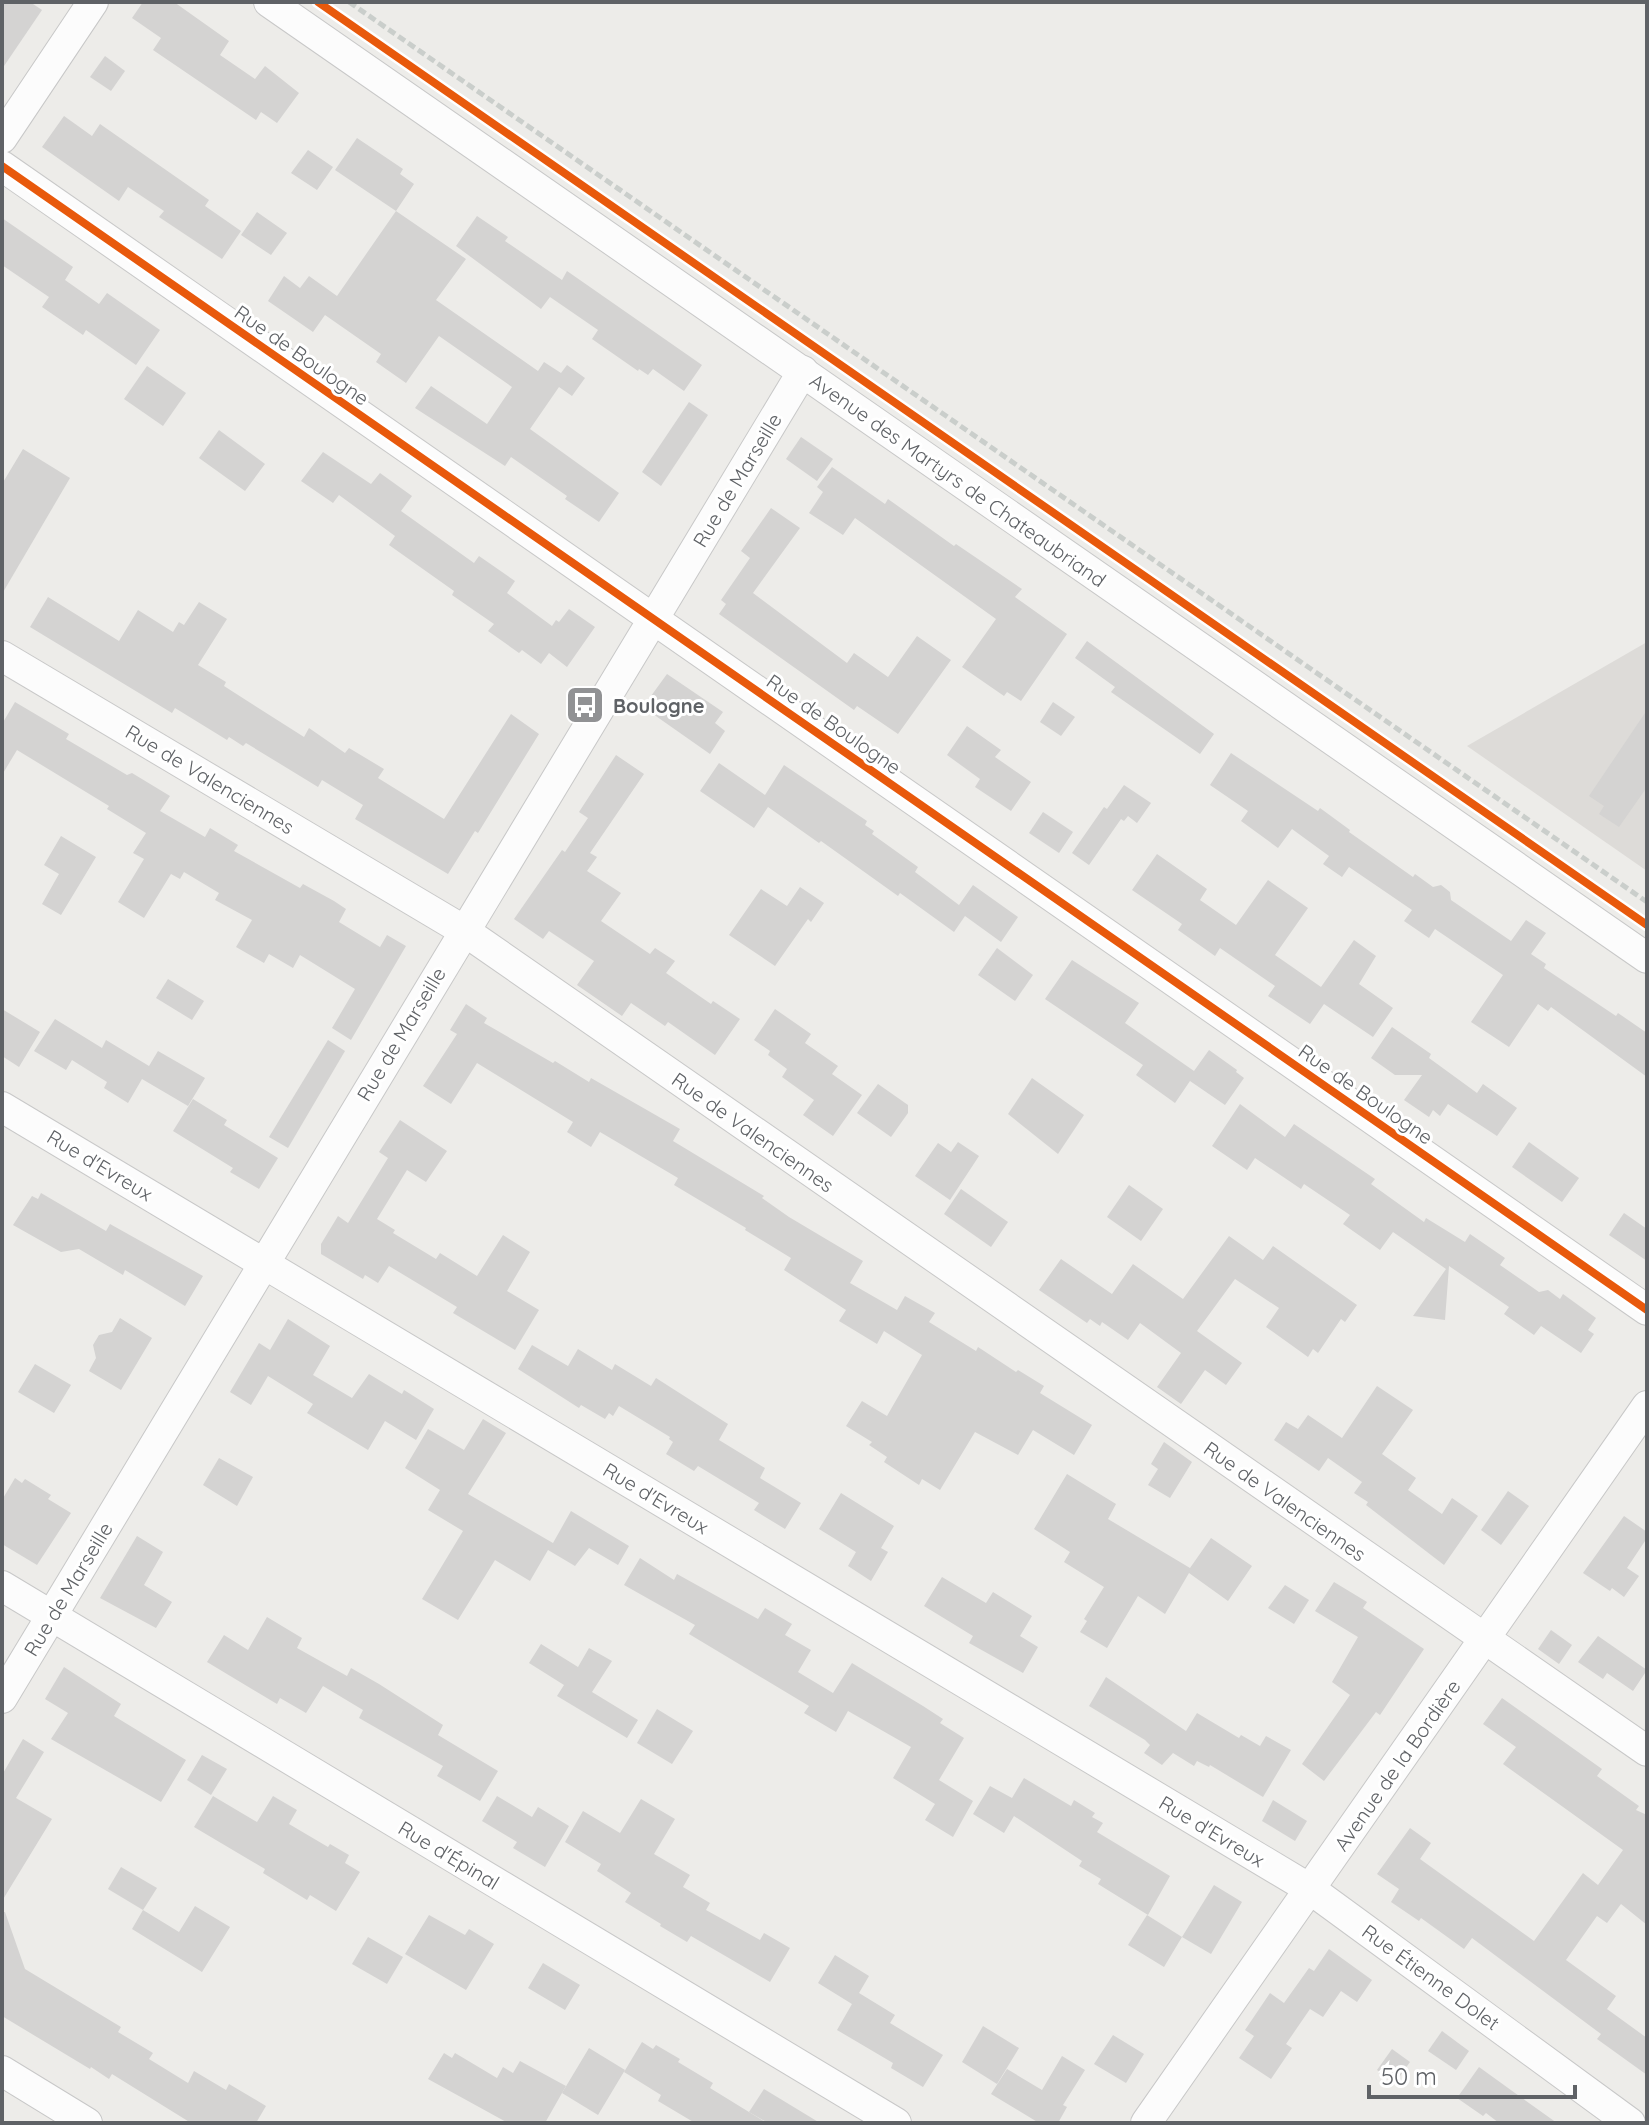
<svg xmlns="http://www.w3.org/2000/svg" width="1649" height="2125" font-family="Quicksand,sans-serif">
<rect width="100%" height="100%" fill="#edece9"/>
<polygon fill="#dddbd8" points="1647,642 1647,871 1467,746"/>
<g fill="#d4d3d2">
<polygon points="2,2 30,2 42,10 2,69"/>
<polygon points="143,2 174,2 229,41 220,55 255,79 265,66 299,93 277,123 261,112 256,120 153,50 161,38 132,18"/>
<polygon points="105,56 125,71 111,91 90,77"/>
<polygon points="64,116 92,136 100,124 209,200 205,206 241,231 222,259 159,217 164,211 128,187 119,201 42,147"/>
<polygon points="357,138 403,169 400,174 414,184 396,211 335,170"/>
<polygon points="308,150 333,167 317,190 291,173"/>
<polygon points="396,211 466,259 436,300 538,371 544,362 561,373 567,365 585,378 572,396 559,387 530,429 619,493 599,522 565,499 567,496 511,457 505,466 415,408 431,386 487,424 512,387 439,336 406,383 376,362 381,354 325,315 313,332 268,301 284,276 300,288 309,276 337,296"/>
<polygon points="257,212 287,233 271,255 241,235"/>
<polygon points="477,216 508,237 505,241 562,280 567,271 702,365 684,391 653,369 648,375 639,369 638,371 592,339 598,330 550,297 541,309 456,246"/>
<polygon points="2,218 73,267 65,280 99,304 107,293 160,330 136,365 86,330 83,335 42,307 49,297 2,265"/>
<polygon points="147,366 186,393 163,426 124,399"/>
<polygon points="689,402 708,415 661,486 642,472"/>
<polygon points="219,430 265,464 245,491 199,458"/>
<polygon points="801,437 833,459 817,481 786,459"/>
<polygon points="23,449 70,478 2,594 2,484"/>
<polygon points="323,452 371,484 380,473 412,496 401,511 474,563 479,556 515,581 507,593 552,626 556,620 559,622 569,609 595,627 567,667 549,653 541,664 522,650 519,653 488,631 494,624 452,595 454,591 389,545 395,536 339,495 333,503 301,481"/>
<polygon points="832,467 885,504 888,499 954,546 956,544 1022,589 1015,597 1067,634 1021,701 1007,692 1004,696 962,667 996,619 855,518 843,535 809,513 823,492 817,487"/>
<polygon points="771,508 800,528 753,593 847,663 854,653 888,677 917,636 951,660 898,734 857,706 854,710 719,614 726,604 721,600 750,558 741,551"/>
<polygon points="48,597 119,641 138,610 173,632 179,622 184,625 199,602 227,619 198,665 226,682 224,686 304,737 309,728 345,753 349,748 384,769 378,778 444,819 511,714 539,734 478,833 475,831 448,874 355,819 363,805 322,780 318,787 246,743 243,746 229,737 227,740 175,708 172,713 30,627"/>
<polygon points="1087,641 1214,734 1200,754 1111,692 1115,687 1075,658"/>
<polygon points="667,674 723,712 715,723 725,731 710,754 643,707"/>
<polygon points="15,702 69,734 66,739 127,775 132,773 170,796 160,811 205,837 210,828 238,845 234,851 300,888 303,884 334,901 346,909 339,922 380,947 387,935 406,946 351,1040 332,1028 355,989 300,955 293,968 269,954 264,963 236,947 252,920 215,900 219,893 184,872 180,879 171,874 144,918 118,902 144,859 133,853 146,833 107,809 109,806 17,750 2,775 2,724"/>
<polygon points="1053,702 1075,717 1061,736 1040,722"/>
<polygon points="1647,710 1647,787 1619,827 1599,814 1604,806 1589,796"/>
<polygon points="967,726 1001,750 995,757 1031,782 1011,811 975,787 980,779 947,755"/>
<polygon points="1231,753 1318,811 1320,808 1350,830 1349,832 1413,877 1415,874 1433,887 1441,885 1450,892 1451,900 1511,941 1526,920 1546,933 1531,954 1546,964 1544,968 1616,1016 1618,1013 1647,1033 1647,1077 1551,1007 1548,1011 1538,1004 1509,1047 1471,1022 1503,975 1435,929 1429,938 1404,921 1412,910 1349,867 1342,877 1323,864 1329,856 1292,829 1278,848 1241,821 1248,811 1210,785"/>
<polygon points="616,755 644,774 590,853 597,857 587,871 621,893 601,921 650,954 655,948 675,961 666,973 711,1004 713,1001 740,1019 715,1055 668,1022 665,1026 631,1003 622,1016 577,985 594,961 549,931 543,939 514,919 562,850 565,852 588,818 579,812"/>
<polygon points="719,763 765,795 784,765 867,821 865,825 874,831 872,834 918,867 915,872 959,905 973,885 1018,917 1001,942 965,916 954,932 900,893 898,896 821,841 819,843 768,807 754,828 700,791"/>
<polygon points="1124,785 1151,803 1137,823 1128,816 1124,821 1121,819 1089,865 1072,853 1104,807 1107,809"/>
<polygon points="1043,812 1073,832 1059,853 1029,833"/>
<polygon points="61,836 96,857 61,915 42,904 59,874 44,865"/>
<polygon points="1157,854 1207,889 1200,900 1236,925 1268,880 1308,908 1275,955 1321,987 1354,940 1376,956 1359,984 1393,1008 1373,1037 1324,1004 1310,1024 1268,996 1275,986 1220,948 1215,956 1178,930 1182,924 1132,890"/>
<polygon points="800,887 824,903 811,922 808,919 775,966 729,935 761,889 787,906"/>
<polygon points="997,948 1033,975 1015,1001 978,975"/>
<polygon points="1072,960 1139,1003 1125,1023 1194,1071 1209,1050 1237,1070 1236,1072 1244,1078 1225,1105 1190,1081 1175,1103 1136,1075 1143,1065 1045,999"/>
<polygon points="168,979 204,1001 192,1020 156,998"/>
<polygon points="466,1004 487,1018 484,1023 553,1063 555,1061 589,1082 591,1078 680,1129 673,1141 764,1196 762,1198 789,1217 863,1261 850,1283 897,1310 905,1296 935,1313 929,1322 976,1351 978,1347 1016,1372 1018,1370 1044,1386 1040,1393 1092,1425 1074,1455 1033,1430 1018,1455 975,1432 940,1490 922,1479 919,1485 884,1462 887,1457 869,1445 872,1442 846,1426 862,1401 887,1416 922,1355 884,1331 877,1344 839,1321 846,1310 784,1270 791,1258 745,1230 746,1228 674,1185 678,1178 600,1132 591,1147 567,1132 573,1122 477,1063 451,1104 423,1086 457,1034 450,1030"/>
<polygon points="2,1009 40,1032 19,1067 2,1056"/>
<polygon points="775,1009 811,1034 805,1043 838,1066 832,1074 862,1095 833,1136 803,1115 814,1100 782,1077 787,1069 768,1055 770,1051 754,1040"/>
<polygon points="55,1019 102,1048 106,1040 149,1066 158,1051 205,1078 188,1106 142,1079 128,1103 104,1088 107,1082 72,1060 66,1070 34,1051"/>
<polygon points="1392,1027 1431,1054 1429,1058 1477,1093 1483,1084 1517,1108 1497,1136 1448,1104 1440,1116 1433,1110 1429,1117 1404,1100 1422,1075 1395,1075 1371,1058"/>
<polygon points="328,1040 345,1051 288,1148 269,1137"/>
<polygon points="1032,1078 1084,1115 1058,1154 1008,1114"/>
<polygon points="878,1084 908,1105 908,1113 891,1137 857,1113"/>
<polygon points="193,1099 227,1120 224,1125 278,1158 259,1189 230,1172 233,1168 173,1131"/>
<polygon points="1240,1104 1285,1137 1294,1124 1375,1179 1371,1184 1424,1222 1426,1218 1465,1242 1470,1234 1505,1258 1500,1265 1539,1292 1548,1290 1560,1299 1563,1294 1596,1318 1588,1330 1594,1334 1581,1353 1541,1326 1534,1335 1504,1314 1509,1307 1449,1266 1445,1320 1413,1316 1446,1269 1393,1232 1380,1250 1343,1224 1350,1215 1304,1184 1301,1189 1255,1158 1247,1170 1212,1146"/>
<polygon points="400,1120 447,1151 426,1182 407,1170 377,1219 395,1230 393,1233 436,1259 440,1253 477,1276 503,1235 530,1252 507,1291 539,1310 515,1350 453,1313 457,1307 389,1266 378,1283 365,1275 363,1279 321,1254 321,1244 338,1216 348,1223 388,1158 379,1152"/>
<polygon points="958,1142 979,1156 950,1200 915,1176 938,1143 951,1152"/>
<polygon points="1529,1142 1579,1178 1562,1202 1512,1167"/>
<polygon points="1129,1185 1163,1209 1141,1241 1107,1217"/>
<polygon points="961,1189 1008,1222 991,1247 944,1214"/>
<polygon points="41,1193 106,1231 110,1224 203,1276 185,1306 125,1270 123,1275 79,1249 61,1252 13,1225 32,1196 38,1199"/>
<polygon points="1624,1213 1647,1229 1647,1261 1609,1235"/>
<polygon points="1229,1236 1263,1260 1273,1246 1357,1305 1345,1322 1341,1319 1318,1353 1313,1349 1308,1357 1266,1327 1279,1308 1235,1279 1197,1331 1242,1363 1226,1385 1205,1370 1181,1404 1157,1387 1181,1353 1140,1323 1128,1340 1102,1322 1100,1326 1090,1319 1087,1323 1039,1290 1061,1259 1112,1294 1133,1264 1183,1299"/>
<polygon points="120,1318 152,1338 121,1390 89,1371 96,1358 93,1345 99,1335 112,1332"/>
<polygon points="288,1319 330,1346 313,1375 352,1398 369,1374 402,1394 404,1390 434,1409 416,1440 385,1421 368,1450 307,1413 313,1404 268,1376 251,1405 230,1392 259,1343 270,1350"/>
<polygon points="532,1345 568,1366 578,1349 612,1370 615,1364 651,1386 656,1378 728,1424 719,1440 765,1468 760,1478 801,1503 785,1529 754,1510 759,1503 698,1466 694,1471 666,1454 673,1442 669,1439 670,1437 619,1406 613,1416 609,1413 605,1419 581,1405 579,1408 518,1369"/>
<polygon points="35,1364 71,1385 54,1413 18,1392"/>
<polygon points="1377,1386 1413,1410 1382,1454 1416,1478 1408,1490 1442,1514 1452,1498 1478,1516 1444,1565 1366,1505 1368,1502 1354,1493 1362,1482 1328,1458 1319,1471 1274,1440 1286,1422 1298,1429 1308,1415 1342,1438"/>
<polygon points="483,1419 506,1433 468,1494 553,1543 571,1511 629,1546 618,1565 589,1548 575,1566 548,1550 530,1581 495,1560 458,1620 422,1599 463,1531 428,1510 440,1490 405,1468 428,1429 464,1450"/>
<polygon points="1164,1442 1192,1462 1170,1498 1148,1485 1158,1469 1151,1464"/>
<polygon points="219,1458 253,1477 237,1506 203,1485"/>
<polygon points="1067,1474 1116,1504 1108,1519 1190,1568 1211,1538 1252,1566 1228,1601 1189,1573 1165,1614 1138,1596 1107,1648 1080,1632 1087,1621 1084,1619 1104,1587 1064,1562 1070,1552 1034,1529"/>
<polygon points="15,1478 22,1483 25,1479 51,1495 48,1499 71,1513 37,1565 2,1544 2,1500"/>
<polygon points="1508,1491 1529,1506 1501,1545 1481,1530"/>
<polygon points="841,1493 894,1526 881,1548 888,1552 871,1581 848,1566 856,1552 819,1529"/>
<polygon points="1624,1516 1647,1532 1647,1538 1627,1568 1639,1576 1624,1597 1612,1588 1610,1591 1583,1573"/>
<polygon points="137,1536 163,1552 144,1585 172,1602 156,1628 100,1598"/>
<polygon points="640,1558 674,1580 677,1574 758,1619 765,1608 792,1624 785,1635 811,1650 798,1672 833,1693 852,1663 923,1706 943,1719 940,1723 964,1738 939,1780 973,1801 953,1837 925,1820 935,1804 893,1778 911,1747 848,1711 836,1732 804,1713 809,1706 689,1634 695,1625 624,1585"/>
<polygon points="942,1577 986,1603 993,1592 1032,1616 1020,1636 1038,1647 1023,1673 969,1643 973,1636 924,1606"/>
<polygon points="1334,1582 1367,1602 1363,1608 1424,1649 1380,1715 1376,1712 1324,1781 1302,1764 1350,1695 1332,1682 1358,1637 1315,1611"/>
<polygon points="1285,1585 1309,1600 1294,1624 1268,1608"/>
<polygon points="267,1617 302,1638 297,1648 347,1676 351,1668 379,1684 443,1725 438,1735 498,1771 480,1801 437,1776 443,1766 359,1718 363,1710 323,1686 306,1713 280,1698 277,1704 207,1662 224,1635 248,1650"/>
<polygon points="1551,1630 1572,1645 1559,1664 1538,1649"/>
<polygon points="1598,1636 1647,1670 1633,1691 1607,1673 1603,1679 1578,1662"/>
<polygon points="541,1644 578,1667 589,1648 612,1661 592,1692 638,1720 627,1738 557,1696 564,1685 529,1663"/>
<polygon points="64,1667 121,1704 114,1716 186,1760 161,1802 51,1739 68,1713 45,1699"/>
<polygon points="1106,1677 1186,1731 1197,1713 1239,1738 1241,1735 1260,1746 1266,1736 1291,1750 1263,1797 1210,1765 1209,1767 1197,1761 1194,1766 1173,1753 1162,1765 1144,1753 1150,1745 1145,1740 1089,1706"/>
<polygon points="1502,1698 1602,1769 1597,1776 1639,1806 1636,1810 1647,1815 1647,1925 1621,1904 1607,1923 1597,1916 1566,1960 1616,1996 1607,2009 1647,2038 1647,2075 1597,2039 1601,2034 1472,1938 1464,1949 1421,1918 1419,1921 1391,1902 1399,1889 1377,1874 1410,1828 1431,1843 1420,1859 1534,1941 1583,1873 1598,1885 1623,1850 1503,1764 1516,1747 1483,1724"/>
<polygon points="657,1709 693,1731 672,1764 637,1743"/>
<polygon points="23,1739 44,1752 16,1798 52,1819 2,1901 2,1775"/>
<polygon points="202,1755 227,1769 211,1795 187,1780"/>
<polygon points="1024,1778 1071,1806 1074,1800 1095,1813 1092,1817 1103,1823 1097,1832 1170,1876 1148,1915 1098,1884 1101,1879 1079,1866 1082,1861 1014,1816 1004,1833 973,1814 990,1786 1012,1798"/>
<polygon points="213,1796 257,1822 273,1796 297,1810 289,1824 328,1847 330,1844 349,1855 345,1863 360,1872 336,1911 310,1895 307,1900 263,1873 265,1869 194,1827"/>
<polygon points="497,1796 532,1817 538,1807 569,1826 545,1867 513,1848 517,1842 482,1821"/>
<polygon points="641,1799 675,1819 654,1854 690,1875 683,1887 710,1903 706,1910 760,1940 764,1933 790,1948 770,1982 691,1936 687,1942 660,1926 661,1924 625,1902 631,1893 597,1871 601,1864 565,1842 583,1811 620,1833"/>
<polygon points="1273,1800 1307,1821 1295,1841 1262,1821"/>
<polygon points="121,1867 157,1888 143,1910 108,1889"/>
<polygon points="1214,1885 1242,1902 1211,1954 1182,1937"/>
<polygon points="195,1906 230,1927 202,1972 132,1929 143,1910 179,1932"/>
<polygon points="2,1912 5,1912 25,1969 121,2027 118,2032 153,2053 149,2059 188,2083 194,2071 226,2090 229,2084 266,2106 256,2123 191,2123 112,2074 109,2079 91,2067 90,2069 2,2016"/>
<polygon points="429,1915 465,1935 469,1929 494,1944 466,1990 405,1954"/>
<polygon points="1147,1915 1182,1937 1164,1967 1128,1945"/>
<polygon points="368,1937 403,1957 387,1984 352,1964"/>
<polygon points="1329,1949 1372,1980 1357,2002 1341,1991 1323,2017 1310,2009 1286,2044 1292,2048 1271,2079 1239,2058 1254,2036 1245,2030 1270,1993 1284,2003 1309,1968 1314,1971"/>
<polygon points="835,1955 869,1976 859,1993 895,2015 890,2023 943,2055 923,2087 891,2068 893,2063 837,2030 852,2004 818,1983"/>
<polygon points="543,1963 580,1985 565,2010 528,1988"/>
<polygon points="983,2026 1019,2048 997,2084 962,2062"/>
<polygon points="1442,2031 1469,2051 1456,2070 1428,2051"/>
<polygon points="1113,2035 1144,2054 1126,2083 1094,2064"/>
<polygon points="642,2042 653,2049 656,2045 680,2059 678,2062 713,2083 710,2088 767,2123 695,2123 658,2101 661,2095 624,2072"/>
<polygon points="589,2048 625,2070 598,2115 562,2093"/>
<polygon points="1392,2049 1410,2062 1395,2083 1377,2070"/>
<polygon points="444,2053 452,2058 455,2053 497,2078 503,2067 513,2073 520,2061 566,2086 545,2123 508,2123 428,2079"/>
<polygon points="1062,2056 1085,2070 1063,2105 1067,2107 1058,2123 1039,2123 991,2094 1007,2069 1042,2090"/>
<polygon points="1479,2067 1515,2093 1557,2123 1499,2123 1486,2113 1483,2116 1457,2098"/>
<polygon points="764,2089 820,2123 768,2123 749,2112"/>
</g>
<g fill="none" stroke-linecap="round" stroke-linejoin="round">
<defs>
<g id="minor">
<polyline points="269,2 1647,958"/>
<polyline points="2,138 93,2"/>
<polyline points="2,166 1647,1310"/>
<polyline points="2,656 463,930 1647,1751"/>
<polyline points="2,1107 1310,1889 1630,2123"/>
<polyline points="2,1586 896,2123"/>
<polyline points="2,1698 803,371"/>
<polyline points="2,2071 87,2123"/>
<polyline points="1146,2123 1647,1406"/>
</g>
</defs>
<use href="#minor" stroke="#c8c8c8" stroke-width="32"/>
<polyline stroke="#cacecb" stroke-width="5" stroke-dasharray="8 4" stroke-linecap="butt" points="349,2 1647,902"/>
<use href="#minor" stroke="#fcfcfc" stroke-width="30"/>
<defs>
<g id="cycleway">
<polyline points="318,2 1647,925"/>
<polyline points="2,166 1647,1310"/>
</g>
</defs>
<use href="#cycleway" stroke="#fff" stroke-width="13"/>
<use href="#cycleway" stroke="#e8590c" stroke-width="8"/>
</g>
<defs>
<symbol id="bus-square" viewBox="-11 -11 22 22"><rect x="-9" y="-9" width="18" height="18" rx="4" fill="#919294" stroke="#fff"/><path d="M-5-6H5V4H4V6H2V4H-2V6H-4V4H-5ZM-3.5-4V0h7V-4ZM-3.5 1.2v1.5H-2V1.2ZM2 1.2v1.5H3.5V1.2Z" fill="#fff"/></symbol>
</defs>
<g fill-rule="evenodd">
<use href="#bus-square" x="563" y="683" width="44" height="44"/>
</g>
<g text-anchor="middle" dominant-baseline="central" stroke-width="6" stroke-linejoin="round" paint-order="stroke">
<g font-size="20" fill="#5f6266" stroke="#fff">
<text transform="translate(302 355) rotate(35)">Rue de Boulogne</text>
<text transform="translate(737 480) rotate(-59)">Rue de Marseille</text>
<text transform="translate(958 480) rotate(35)">Avenue des Martyrs de Chateaubriand</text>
<text transform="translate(834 724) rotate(35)">Rue de Boulogne</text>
<text transform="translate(210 779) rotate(31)">Rue de Valenciennes</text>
<text transform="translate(401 1034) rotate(-59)">Rue de Marseille</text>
<text transform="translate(1366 1094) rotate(35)">Rue de Boulogne</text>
<text transform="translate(753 1132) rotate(35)">Rue de Valenciennes</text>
<text transform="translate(100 1165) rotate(31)">Rue d'Evreux</text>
<text transform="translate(656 1498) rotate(31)">Rue d'Evreux</text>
<text transform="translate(1285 1501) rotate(35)">Rue de Valenciennes</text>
<text transform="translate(68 1589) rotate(-59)">Rue de Marseille</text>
<text transform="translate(1397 1765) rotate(-55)">Avenue de la Bordière</text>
<text transform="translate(1212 1831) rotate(31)">Rue d'Evreux</text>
<text transform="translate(449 1855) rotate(31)">Rue d'Épinal</text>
<text transform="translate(1431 1977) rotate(36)">Rue Étienne Dolet</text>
</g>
<g font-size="20" font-weight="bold" fill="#5f6266" stroke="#fff" text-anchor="start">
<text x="613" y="705">Boulogne</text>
</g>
</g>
<rect width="1649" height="2125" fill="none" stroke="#5f6266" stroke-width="8"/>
<path d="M1369 2085v12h206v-12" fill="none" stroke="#5f6266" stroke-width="4"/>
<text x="1381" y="2085" font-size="24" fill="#5f6266" stroke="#ffffff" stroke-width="6" paint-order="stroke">50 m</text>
</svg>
